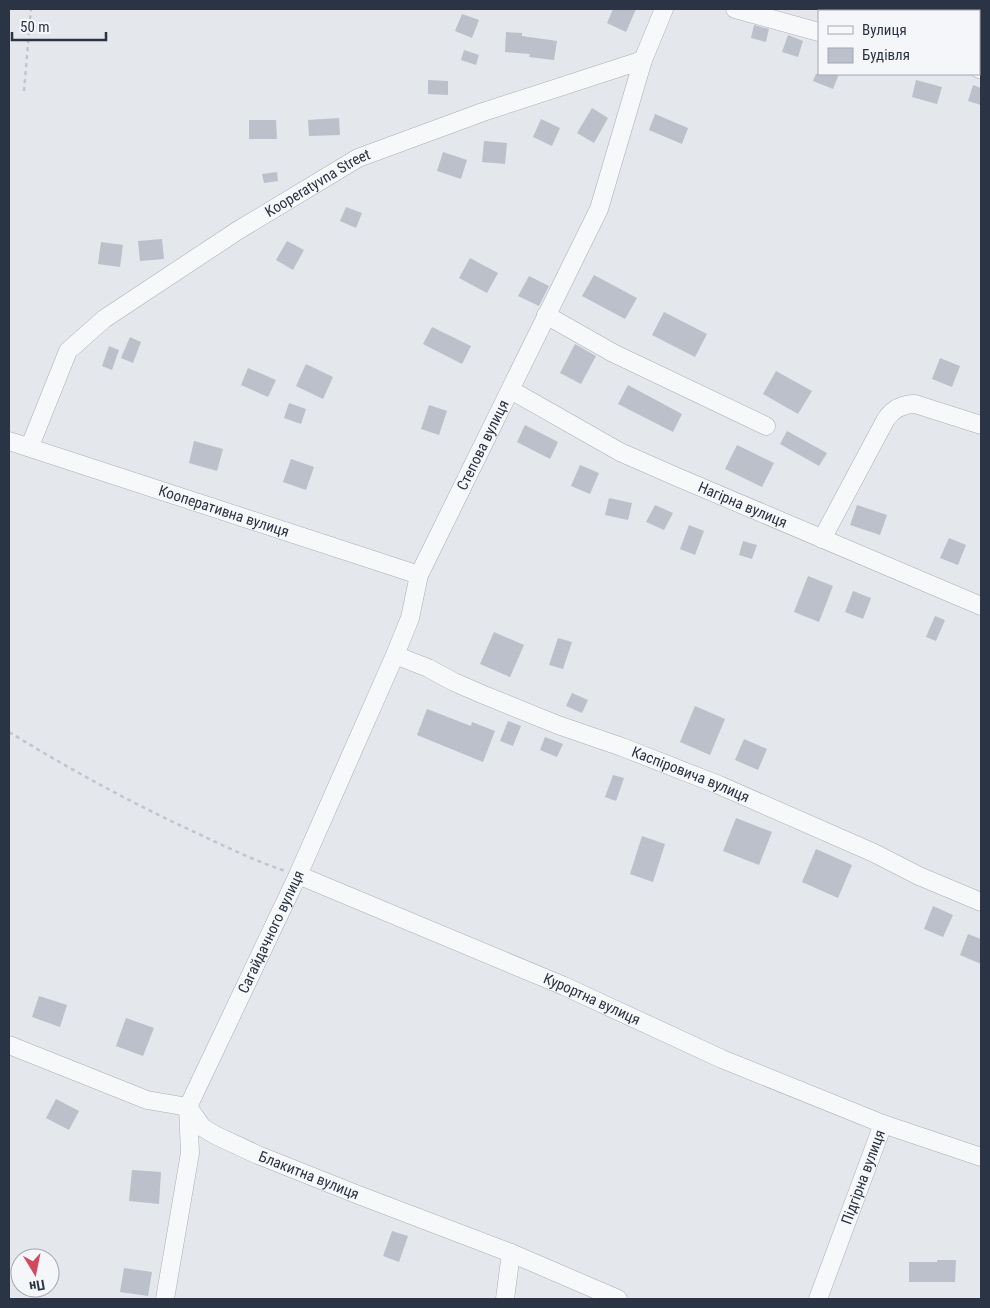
<svg xmlns="http://www.w3.org/2000/svg" width="990" height="1308" font-family="'Roboto Condensed',sans-serif">
<rect width="100%" height="100%" fill="#e4e7ec"/>
<g fill="#bbc0ca">
<polygon points="613,9 636,9 626,32 607,23"/>
<polygon points="462,14 479,20 472,38 455,31"/>
<polygon points="754,25 769,29 766,42 751,38"/>
<polygon points="506,32 522,33 522,36 557,41 554,60 529,57 530,54 505,52"/>
<polygon points="788,35 803,41 798,57 782,52"/>
<polygon points="464,50 479,55 476,65 461,60"/>
<polygon points="816,74 839,74 833,89 813,81"/>
<polygon points="428,80 448,81 448,95 428,94"/>
<polygon points="916,80 942,87 937,104 912,97"/>
<polygon points="973,85 981,88 981,105 968,101"/>
<polygon points="592,108 608,118 594,143 577,133"/>
<polygon points="655,114 688,128 682,144 649,130"/>
<polygon points="339,118 340,135 309,136 308,120"/>
<polygon points="541,119 560,128 552,146 533,137"/>
<polygon points="249,120 276,120 277,139 249,139"/>
<polygon points="484,141 507,143 505,164 482,162"/>
<polygon points="443,152 467,160 461,179 437,171"/>
<polygon points="277,172 278,181 264,183 262,174"/>
<polygon points="346,207 362,213 356,228 340,221"/>
<polygon points="162,239 164,259 140,261 138,241"/>
<polygon points="287,241 304,250 293,270 276,260"/>
<polygon points="101,242 123,245 120,267 98,264"/>
<polygon points="470,258 498,273 487,293 459,278"/>
<polygon points="594,275 637,298 625,319 582,296"/>
<polygon points="529,276 549,286 539,306 518,296"/>
<polygon points="664,312 707,334 695,357 652,335"/>
<polygon points="432,327 471,346 462,364 423,344"/>
<polygon points="130,337 141,342 133,363 121,358"/>
<polygon points="575,344 596,356 581,384 560,373"/>
<polygon points="109,346 119,350 112,370 102,366"/>
<polygon points="940,358 960,366 952,387 932,379"/>
<polygon points="306,364 333,377 323,399 296,386"/>
<polygon points="248,368 276,380 268,397 241,385"/>
<polygon points="776,371 812,391 798,414 763,394"/>
<polygon points="628,385 682,414 673,432 618,404"/>
<polygon points="289,403 306,409 301,424 284,418"/>
<polygon points="429,405 447,411 439,435 421,429"/>
<polygon points="525,425 558,442 550,459 517,442"/>
<polygon points="787,431 827,453 819,466 780,444"/>
<polygon points="194,441 223,449 217,471 189,463"/>
<polygon points="737,445 774,463 762,487 725,469"/>
<polygon points="291,459 314,467 306,490 283,482"/>
<polygon points="580,465 599,473 590,494 571,486"/>
<polygon points="609,498 632,503 628,520 605,515"/>
<polygon points="655,505 673,513 664,530 646,522"/>
<polygon points="857,505 887,515 880,535 850,525"/>
<polygon points="689,525 704,531 695,555 680,549"/>
<polygon points="949,538 966,545 958,565 940,558"/>
<polygon points="743,541 757,545 752,559 739,555"/>
<polygon points="808,576 833,586 819,622 794,612"/>
<polygon points="853,591 871,598 863,619 845,612"/>
<polygon points="935,616 945,620 936,641 926,637"/>
<polygon points="494,632 524,645 510,677 480,664"/>
<polygon points="558,638 572,642 563,669 549,665"/>
<polygon points="572,693 588,700 582,713 566,706"/>
<polygon points="695,706 725,719 710,755 680,742"/>
<polygon points="427,709 471,726 472,722 495,731 483,762 417,735"/>
<polygon points="508,721 521,726 513,746 500,741"/>
<polygon points="545,737 563,744 557,757 540,750"/>
<polygon points="744,739 767,749 758,770 735,760"/>
<polygon points="613,775 624,778 616,801 605,797"/>
<polygon points="736,818 772,832 759,865 723,851"/>
<polygon points="642,836 665,844 653,882 630,874"/>
<polygon points="816,849 852,865 838,898 802,882"/>
<polygon points="933,906 953,915 943,937 924,929"/>
<polygon points="968,934 981,939 981,964 960,955"/>
<polygon points="39,996 67,1005 60,1027 32,1017"/>
<polygon points="126,1018 154,1028 143,1056 116,1046"/>
<polygon points="56,1099 79,1111 69,1130 46,1118"/>
<polygon points="132,1170 161,1172 159,1204 129,1201"/>
<polygon points="392,1231 408,1236 399,1262 383,1256"/>
<polygon points="937,1260 956,1260 955,1282 909,1282 909,1262 937,1262"/>
<polygon points="124,1268 152,1272 148,1296 120,1292"/>
</g>
<g fill="none" stroke-linecap="round" stroke-linejoin="round">
<defs>
<g id="minor">
<polyline points="735,9 819,32"/>
<polyline points="979,69 981,69"/>
<polyline points="546,315 613,353 766,426"/>
<path id="s1" d="M511,390L620,452L677,477L981,606"/>
<path id="s2" d="M9,441L419,575"/>
<path id="s3" d="M30,446L68,351L104,319L237,231L358,158L483,112L643,60L664,9"/>
<path d="M822,539L886,419C893,409 902,404 915,404L981,425"/>
<path id="s4" d="M395,655L428,668L454,682L484,695L558,725L622,747L719,785L874,853L919,876L981,902"/>
<path id="s5" d="M298,875L564,986L722,1059L883,1124L981,1157"/>
<path id="s6" d="M9,1045L147,1100L188,1107L202,1127L215,1135L258,1155L356,1194L511,1253L618,1299"/>
<path id="s7" d="M165,1299L190,1153L188,1107L298,875L395,655L410,618L419,575L599,209L643,60"/>
<polyline points="505,1299 511,1253"/>
<path id="s8" d="M818,1299L883,1124"/>
</g>
</defs>
<use href="#minor" stroke="#a9aeb7" stroke-width="19"/>
<g stroke="#c2c5cb" stroke-width="2.5" stroke-dasharray="4 4" stroke-linecap="butt">
<polyline points="24,91 31,9"/>
<path d="M9,732C71,770 135,805 201,835C228,848 256,861 285,871"/>
</g>
<use href="#minor" stroke="#f7f8fa" stroke-width="18"/>
</g>
<g text-anchor="middle" dominant-baseline="central" stroke-width="4.5" stroke-linejoin="round" paint-order="stroke">
<g font-size="15" fill="#2b3445" stroke="#f4f6f9">
<text stroke="none"><textPath href="#s3" startOffset="404">Kooperatyvna Street</textPath></text>
<text stroke="none"><textPath href="#s7" startOffset="920">Степова вулиця</textPath></text>
<text stroke="none"><textPath href="#s1" startOffset="259">Нагірна вулиця</textPath></text>
<text stroke="none"><textPath href="#s2" startOffset="226">Кооперативна вулиця</textPath></text>
<text stroke="none"><textPath href="#s4" startOffset="319">Каспіровича вулиця</textPath></text>
<text stroke="none"><textPath href="#s7" startOffset="388">Сагайдачного вулиця</textPath></text>
<text stroke="none"><textPath href="#s5" startOffset="319">Курортна вулиця</textPath></text>
<text stroke="none"><textPath href="#s6" startOffset="332">Блакитна вулиця</textPath></text>
<text stroke="none"><textPath href="#s8" startOffset="130">Підгірна вулиця</textPath></text>
</g>
</g>
<rect width="990" height="1308" fill="none" stroke="#2b3445" stroke-width="20"/>
<rect x="818" y="10" width="162" height="65" fill="#f4f6f9" stroke="#a4a8b1"/>
<rect x="828" y="26" width="25" height="8" fill="#f7f8fa" stroke="#a4a8b1"/>
<text x="862" y="35" font-size="15" fill="#2b3445">Вулиця</text>
<rect x="828" y="48" width="25" height="15" fill="#bbc0ca" stroke="#a4a8b1"/>
<text x="862" y="60" font-size="15" fill="#2b3445">Будівля</text>
<g transform="translate(35 1273) rotate(170)"><circle r="24" fill="#f4f6f9" stroke="#a4a8b1"/>
<path d="M0-4L9 19L0 12L-9 19Z" fill="#d1495b"/>
<text y="-8" font-size="14" font-weight="bold" text-anchor="middle" fill="#2b3445">Пн</text>
</g>
<path d="M12 32v8h94v-8" fill="none" stroke="#2b3445" stroke-width="2.5"/>
<text x="20" y="32" font-size="15" fill="#2b3445" stroke="#f4f6f9" stroke-width="4" paint-order="stroke">50 m</text>
</svg>
